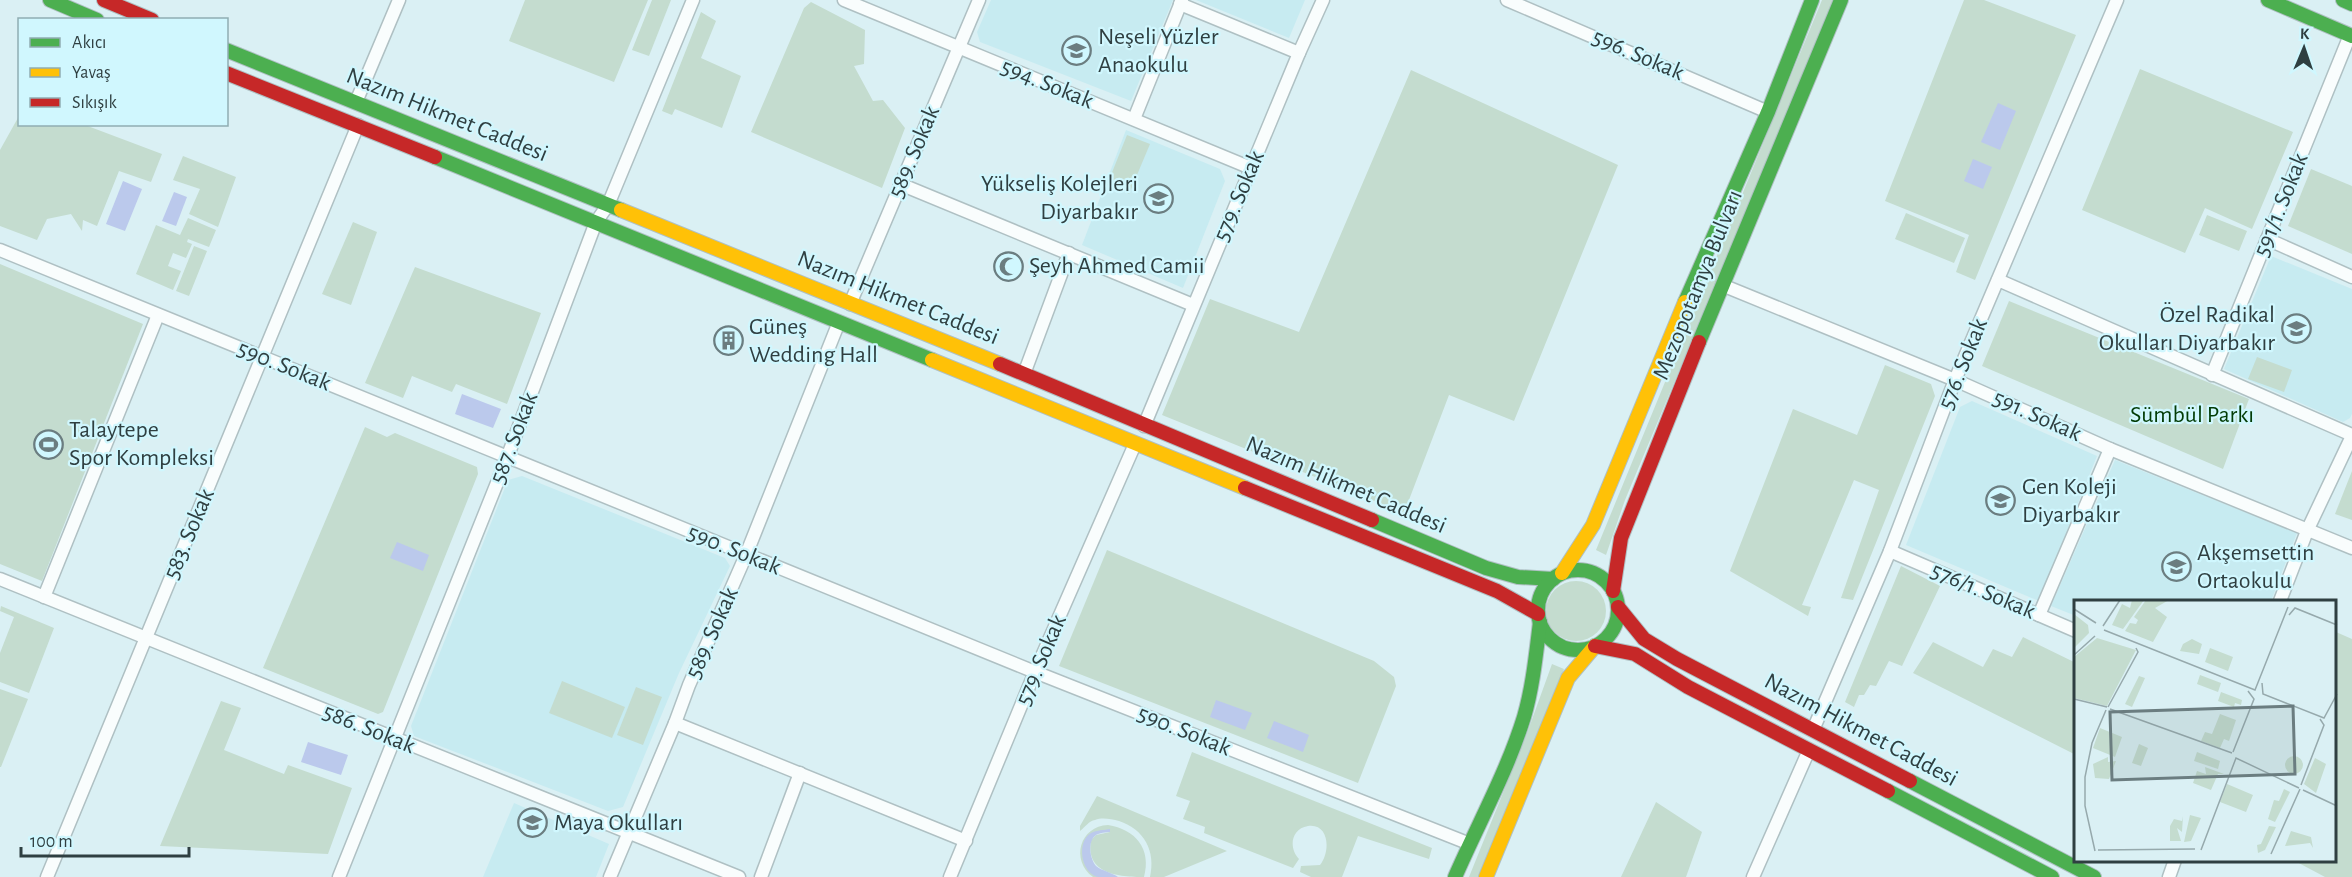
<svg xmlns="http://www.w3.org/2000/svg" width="2352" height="877" font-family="'Alegreya Sans',sans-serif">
<rect width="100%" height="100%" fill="#daf0f4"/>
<g fill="#c7ebf1">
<polygon points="991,0 1173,0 1131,101 980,42 977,32"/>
<polygon points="1196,0 1305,0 1289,38"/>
<polygon points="1126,130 1220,169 1225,181 1183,288 1082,245"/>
<polygon points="2271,256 2352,289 2352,414 2350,418 2343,422 2224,369"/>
<polygon points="1972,401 2097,456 2039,601 1906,545 1960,407"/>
<polygon points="2115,460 2297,533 2271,601 2076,601 2076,616 2051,606"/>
<polygon points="522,476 725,558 730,566 679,673 623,807 608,811 414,736 411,726 508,480"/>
<polygon points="514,803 609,844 596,877 483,877"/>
</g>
<g fill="#c4dccf">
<polygon points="525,0 648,0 614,82 509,41"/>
<polygon points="652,0 671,0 649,56 632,50"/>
<polygon points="1822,0 1834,0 1625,500 1606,555 1596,550"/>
<polygon points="1964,0 1984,0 2076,35 1975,280 1956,272 1969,235 1885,201"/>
<polygon points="811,2 865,30 864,64 854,66 873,101 883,100 905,128 882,188 751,132 804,8"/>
<polygon points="701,12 716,21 701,58 741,76 722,128 675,109 672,115 662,111"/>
<polygon points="2140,69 2293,132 2252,229 2205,208 2185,253 2082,210"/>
<polygon points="1411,70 1618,165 1514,421 1449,395 1404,513 1162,415 1210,299 1299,332"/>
<polygon points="19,116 20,124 85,125 162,154 151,182 119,171 97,226 83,220 82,231 71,214 47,219 37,240 0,226 0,150"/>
<polygon points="1127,135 1150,144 1129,194 1107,185"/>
<polygon points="183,156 236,177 218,227 189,214 200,189 173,180"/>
<polygon points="2311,169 2352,186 2352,254 2288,226"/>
<polygon points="1906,213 1965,238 1954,263 1895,239"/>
<polygon points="2207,215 2247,231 2239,251 2199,235"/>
<polygon points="188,218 216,230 209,247 188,239 187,242 192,244 186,258 173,253 168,266 181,271 173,290 136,274 156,225 180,235"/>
<polygon points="353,222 377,232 351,305 322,294"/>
<polygon points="194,246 207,251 189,296 176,291"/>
<polygon points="0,264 143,324 42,581 0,564"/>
<polygon points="415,267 541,313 507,404 456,384 452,392 412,376 403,398 365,383"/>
<polygon points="2009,301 2249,399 2223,469 1982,366"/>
<polygon points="2257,357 2292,370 2284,392 2248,379"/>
<polygon points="1885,365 1931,384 1935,396 1853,600 1841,598 1879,490 1854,480 1802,605 1811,607 1808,616 1730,571 1793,409 1857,435"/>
<polygon points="365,427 387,437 395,433 477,467 478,474 383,712 378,714 263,668"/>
<polygon points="2352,471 2352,520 2335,514"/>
<polygon points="1107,550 1374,661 1394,677 1396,686 1358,783 1059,666"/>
<polygon points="1901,566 1940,586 1902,666 1889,661 1876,686 1870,685 1864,695 1859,695 1854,707 1845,702"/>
<circle cx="1576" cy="611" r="30"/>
<polygon points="1,606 54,628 29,693 0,682 0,653 14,617 0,611"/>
<polygon points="2336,632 2352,639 2352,877 2325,877 2295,861 2336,860"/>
<polygon points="2023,637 2076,663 2076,755 1913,673 1933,642 1983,667 1993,649 2012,657"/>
<polygon points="1552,664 1564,669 1479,877 1469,877 1526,736"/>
<polygon points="562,681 625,707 612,738 549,713"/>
<polygon points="636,687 662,697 643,745 617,735"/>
<polygon points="0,689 28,699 1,767 0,767"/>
<polygon points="221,701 241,708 224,750 284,774 288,765 352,788 328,854 160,846"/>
<path d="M1192,752L1432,848L1429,859L1358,836L1342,877H1311L1300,872L1301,866L1320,865C1331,851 1329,823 1308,826C1290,829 1289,849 1299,859L1293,868L1204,833L1205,827L1183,819L1190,801L1176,796Z"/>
<path d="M1097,796L1227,851L1164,877H1150C1156,851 1144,829 1119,821C1111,819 1102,817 1095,820C1089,821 1085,827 1080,831V826Z"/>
<polygon points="1656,802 1702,832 1686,877 1621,877"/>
<path d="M1108,825C1135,829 1152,849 1144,877C1119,877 1085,874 1091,840L1096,835L1110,832C1078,827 1074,865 1099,877H1093C1070,860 1080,826 1108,825Z"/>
</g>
<g fill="#bbc9ec">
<polygon points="1998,103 2016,111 2000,150 1981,142"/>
<polygon points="1973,159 1992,167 1983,189 1964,181"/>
<polygon points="123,181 142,189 125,231 106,224"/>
<polygon points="174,192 187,197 176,226 162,221"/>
<polygon points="462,394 501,409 493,428 455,414"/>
<polygon points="397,542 429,555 423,571 390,558"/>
<polygon points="1216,700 1252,713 1245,730 1210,717"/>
<polygon points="1274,721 1309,735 1303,752 1267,738"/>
<polygon points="308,742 348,755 341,775 301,762"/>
<path d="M1110,829V832C1106,832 1099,833 1096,835C1087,841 1090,859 1096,866C1102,871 1111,872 1118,877C1112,877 1104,877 1098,877C1081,873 1076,842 1091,833C1097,830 1104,830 1110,829Z"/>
</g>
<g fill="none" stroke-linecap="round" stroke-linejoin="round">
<defs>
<g id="street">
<polyline points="844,0 1251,168"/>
<polyline points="1507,0 1768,112"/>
<polyline points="1180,4 1299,53"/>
<polyline points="356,102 399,0"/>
<polyline points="1134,119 1182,0"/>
<polyline points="900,184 1193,305"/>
<polyline points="2267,239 2352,277"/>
<polyline points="0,250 1035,672 1470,844"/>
<polyline points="1998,280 2352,435"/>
<polyline points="1722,285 1955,380 2110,449 2352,548"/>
<polyline points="850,304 979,0"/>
<polyline points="1024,374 1069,253"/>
<polyline points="2212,375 2350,35"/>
<polyline points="1144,426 1299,53 1323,0"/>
<polyline points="1890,551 2076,631"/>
<polyline points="0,579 739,877"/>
<polyline points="44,597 158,315"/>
<polyline points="2280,601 2307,531 2352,436"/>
<polyline points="2039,615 2110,449"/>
<polyline points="675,723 966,841"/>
<polyline points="1813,730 1890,551 1955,380 2117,0"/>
<polyline points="47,877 358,125"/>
<polyline points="339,877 507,458 596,222 608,205 693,0"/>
<polyline points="610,877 675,723 689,685 746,555 839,322"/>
<polyline points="761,877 800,773"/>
<polyline points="950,877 1035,672 1135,444"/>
<polyline points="1753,877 1809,750"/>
<polyline points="2169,877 2175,860"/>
</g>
<g id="fast">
<polyline points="50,0 97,20"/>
<polyline points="2268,0 2352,36"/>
<polyline points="2343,0 2352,4"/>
<polyline points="226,50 621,210"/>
<polyline points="435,157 932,360"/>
<polyline points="1685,302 1768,112 1812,0"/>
<polyline points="1699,342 1841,0"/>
<polyline points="1372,520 1486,568 1518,577 1553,579"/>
<circle cx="1578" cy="610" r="40"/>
<polyline points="1910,781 2094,877"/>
<polyline points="1888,791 2052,877"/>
<path d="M1455,877C1478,824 1507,772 1524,717C1533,686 1536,654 1540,622"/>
</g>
<g id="slow">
<polyline points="621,210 1000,364"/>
<polyline points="932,360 1245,488"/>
<polyline points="1562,573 1593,525 1685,302"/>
<polyline points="1486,877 1568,678 1595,646"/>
</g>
<g id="jam">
<polyline points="104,0 152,20"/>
<polyline points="226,73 435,157"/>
<polyline points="1000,364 1372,520"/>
<polyline points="1245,488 1497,591 1538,614"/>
<polyline points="1613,591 1621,538 1699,342"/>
<polyline points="1618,607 1644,639 1677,659 1910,781"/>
<polyline points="1595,646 1635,654 1688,687 1888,791"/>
</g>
</defs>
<use href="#street" stroke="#afc0c3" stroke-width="15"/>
<use href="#fast" stroke="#afc0c3" stroke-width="16"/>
<use href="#slow" stroke="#afc0c3" stroke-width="16"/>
<use href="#jam" stroke="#afc0c3" stroke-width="16"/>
<use href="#street" stroke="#f9fdfd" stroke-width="12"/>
<use href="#fast" stroke="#4caf50" stroke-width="14"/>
<use href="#slow" stroke="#ffc107" stroke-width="14"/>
<use href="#jam" stroke="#c62828" stroke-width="14"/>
</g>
<defs>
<symbol id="school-ring" viewBox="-11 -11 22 22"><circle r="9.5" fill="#d0f7fe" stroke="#6b7d80" stroke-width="1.5"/><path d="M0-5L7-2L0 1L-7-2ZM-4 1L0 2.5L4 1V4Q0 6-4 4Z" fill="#6b7d80"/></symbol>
<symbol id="mosque-ring" viewBox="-11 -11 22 22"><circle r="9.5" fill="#d0f7fe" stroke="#6b7d80" stroke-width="1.5"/><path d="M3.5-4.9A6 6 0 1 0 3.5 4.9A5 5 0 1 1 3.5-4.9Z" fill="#6b7d80"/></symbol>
<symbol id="building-ring" viewBox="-11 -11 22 22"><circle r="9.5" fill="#d0f7fe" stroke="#6b7d80" stroke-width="1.5"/><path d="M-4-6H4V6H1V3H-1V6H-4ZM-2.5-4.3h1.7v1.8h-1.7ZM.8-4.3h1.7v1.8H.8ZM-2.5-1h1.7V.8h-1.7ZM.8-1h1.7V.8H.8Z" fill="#6b7d80"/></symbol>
<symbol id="stadium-ring" viewBox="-11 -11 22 22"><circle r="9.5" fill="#d0f7fe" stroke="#6b7d80" stroke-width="1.5"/><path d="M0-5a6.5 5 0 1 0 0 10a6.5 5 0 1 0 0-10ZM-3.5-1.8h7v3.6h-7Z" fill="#6b7d80"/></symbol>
</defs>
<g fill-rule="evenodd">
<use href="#school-ring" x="1060" y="34" width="33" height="33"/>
<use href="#school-ring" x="1142" y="182" width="33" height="33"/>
<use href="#mosque-ring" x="992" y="250" width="33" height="33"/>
<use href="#school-ring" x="2280" y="312" width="33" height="33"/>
<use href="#building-ring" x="712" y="324" width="33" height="33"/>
<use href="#stadium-ring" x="32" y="428" width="33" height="33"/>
<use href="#school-ring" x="1984" y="484" width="33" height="33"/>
<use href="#school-ring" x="2160" y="550" width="33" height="33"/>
<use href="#school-ring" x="516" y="806" width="33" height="33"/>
</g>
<g text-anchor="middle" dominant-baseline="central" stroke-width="4.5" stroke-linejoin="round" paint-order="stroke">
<g font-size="24" fill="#2f3f41" stroke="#d0f7fe" text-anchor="start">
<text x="1098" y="37">Neşeli Yüzler<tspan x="1098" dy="28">Anaokulu</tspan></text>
<text x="1138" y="184" text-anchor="end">Yükseliş Kolejleri<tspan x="1138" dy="28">Diyarbakır</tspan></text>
<text x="1029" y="266">Şeyh Ahmed Camii</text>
<text x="2275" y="315" text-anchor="end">Özel Radikal<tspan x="2275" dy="28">Okulları Diyarbakır</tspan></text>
<text x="749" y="327">Güneş<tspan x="749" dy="28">Wedding Hall</tspan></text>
<text x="69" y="430">Talaytepe<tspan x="69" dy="28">Spor Kompleksi</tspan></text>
<text x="2022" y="487">Gen Koleji<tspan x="2022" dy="28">Diyarbakır</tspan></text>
<text x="2197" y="553">Akşemsettin<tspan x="2197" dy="28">Ortaokulu</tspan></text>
<text x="554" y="823">Maya Okulları</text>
</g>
<g font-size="24" fill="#2f3f41" stroke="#d0f7fe">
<text transform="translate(1638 55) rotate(23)">596. Sokak</text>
<text transform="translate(1047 84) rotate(22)">594. Sokak</text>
<text transform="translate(447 115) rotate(22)">Nazım Hikmet Caddesi</text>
<text transform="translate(914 152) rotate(-67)">589. Sokak</text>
<text transform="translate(1239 196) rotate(-67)">579. Sokak</text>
<text transform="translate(2281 205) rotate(-68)">591/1. Sokak</text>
<text transform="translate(1698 285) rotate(-68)">Mezopotamya Bulvarı</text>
<text transform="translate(898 298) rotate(22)">Nazım Hikmet Caddesi</text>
<text transform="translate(1963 364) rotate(-68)">576. Sokak</text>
<text transform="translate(284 366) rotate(22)">590. Sokak</text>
<text transform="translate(2037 416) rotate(24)">591. Sokak</text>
<text transform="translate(514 438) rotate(-69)">587. Sokak</text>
<text transform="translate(1346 485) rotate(23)">Nazım Hikmet Caddesi</text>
<text transform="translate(189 534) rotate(-67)">583. Sokak</text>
<text transform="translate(734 550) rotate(22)">590. Sokak</text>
<text transform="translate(1983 591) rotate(23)">576/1. Sokak</text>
<text transform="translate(712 633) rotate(-66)">589. Sokak</text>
<text transform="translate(1041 660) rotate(-67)">579. Sokak</text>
<text transform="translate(369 729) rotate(22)">586. Sokak</text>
<text transform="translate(1861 730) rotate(28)">Nazım Hikmet Caddesi</text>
<text transform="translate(1184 731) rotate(22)">590. Sokak</text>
</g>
<g font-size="24" fill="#033c06" stroke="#d0f7fe">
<text x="2192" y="415">Sümbül Parkı</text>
</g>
</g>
<g transform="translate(2074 600)">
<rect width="262" height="262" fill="#daf0f4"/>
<path d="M58,0H70L49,29L38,25L48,4L56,8ZM72,0H95L81,8L93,17L79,42L51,31L56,23L62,24L64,20L60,17ZM0,14L14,25L15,33L0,48ZM23,38L62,50L33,106L0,98V57ZM118,39L128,44L125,54L106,51L109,44ZM136,48L159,57L154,71L131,62ZM126,75L147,83L144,92L123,84ZM65,76L71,78L58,107L51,104ZM147,92L168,100L167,105L161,103L160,107L144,101ZM146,114L162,120L155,141L150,139L146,148L127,141L131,132L138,134ZM26,128L48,137L41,157L19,148ZM65,144L74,148L67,166L58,163ZM123,152L146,161L144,169L120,161ZM211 165a9 9 0 1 1 18 0a9 9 0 1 1-18 0ZM34,157V162L42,161L35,179L21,178L19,164ZM241,158L252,164L242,193L230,184ZM131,167L150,174H144L137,190L119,183L123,171L132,174ZM153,184L179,195L172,212L146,202ZM210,189L216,192L201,222L194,219L200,200L205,201ZM116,215L127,218L117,241L110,242ZM109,216L108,232L103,228L107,241H96V226L100,219L108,221ZM195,226L202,227L191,250L184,253L183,245L187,244ZM217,231L237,237L239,248L236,243L211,246Z" fill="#c4dccf"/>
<path fill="none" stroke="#96a9ac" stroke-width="1.5" d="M0,9L22,23M215,15L221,8L263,25M29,26L46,0M30,30L181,90L214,7M0,55L21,36M188,83L189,94L250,118L263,94M0,99L33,107M34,107L64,52L62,48M36,109L158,153M159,152L180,99L174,91M227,185L250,125L246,119M229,190L263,206M24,250L121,249M127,250L162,158L225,188M21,251L11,206V177L18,143L32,110M197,254L226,189"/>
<path fill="#6b7d80" fill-opacity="0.15" stroke="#6b7d80" stroke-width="3" d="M219,106L221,174L38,180L36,112Z"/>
<rect width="262" height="262" fill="none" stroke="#2f3f41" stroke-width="3"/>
</g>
<rect x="18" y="18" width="210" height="108" fill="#d0f7fe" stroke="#90adb2" stroke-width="1.5"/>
<rect x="30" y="38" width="30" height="9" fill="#4caf50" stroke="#90adb2" stroke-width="1.5"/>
<text x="72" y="48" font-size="18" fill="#2f3f41">Akıcı</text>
<rect x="30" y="68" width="30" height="9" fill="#ffc107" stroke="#90adb2" stroke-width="1.5"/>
<text x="72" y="78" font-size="18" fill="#2f3f41">Yavaş</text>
<rect x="30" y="98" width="30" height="9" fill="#c62828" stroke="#90adb2" stroke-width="1.5"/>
<text x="72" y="108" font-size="18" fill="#2f3f41">Sıkışık</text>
<g transform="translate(2304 48) rotate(2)" stroke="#d0f7fe" stroke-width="4.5" paint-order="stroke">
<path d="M0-4.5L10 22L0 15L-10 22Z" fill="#2f3f41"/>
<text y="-9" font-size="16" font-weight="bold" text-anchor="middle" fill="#2f3f41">K</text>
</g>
<path d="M21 847v9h168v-9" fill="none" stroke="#2f3f41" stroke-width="3"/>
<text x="30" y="847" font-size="18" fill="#2f3f41" stroke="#d0f7fe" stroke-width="4.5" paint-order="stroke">100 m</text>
</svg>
